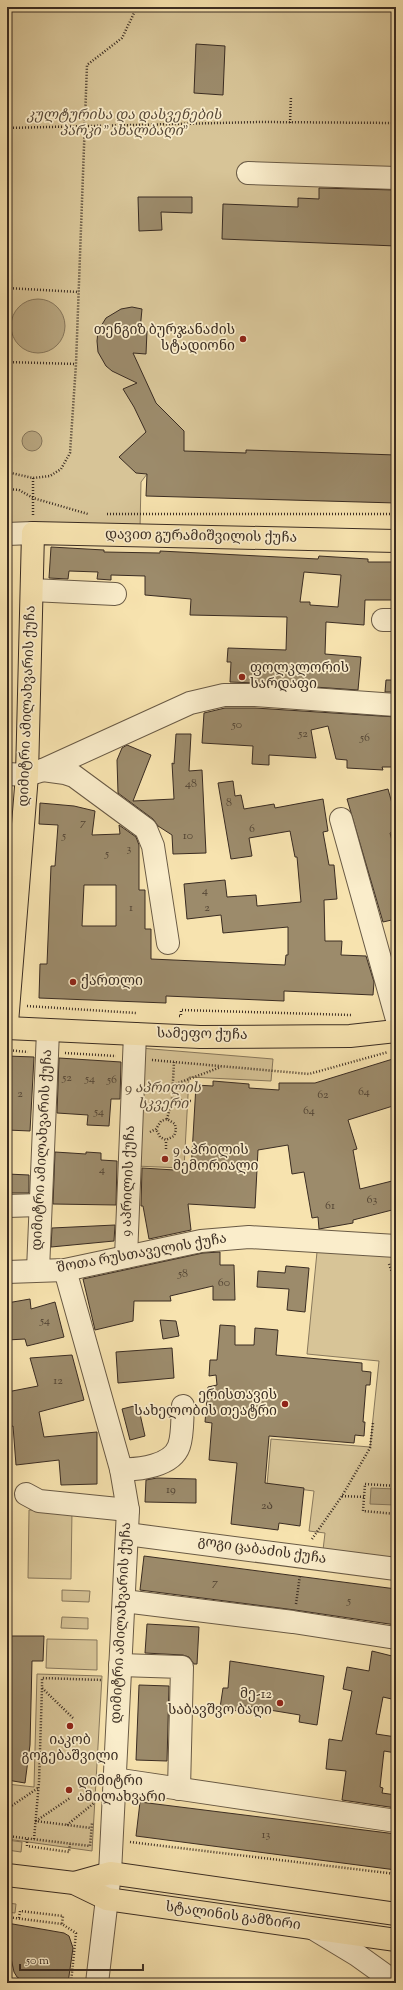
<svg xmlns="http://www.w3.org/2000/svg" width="403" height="1990" font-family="'Sorts Mill Goudy','Noto Serif Georgian',serif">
<rect width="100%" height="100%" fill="#f7e3af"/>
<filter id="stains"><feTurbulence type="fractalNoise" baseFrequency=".005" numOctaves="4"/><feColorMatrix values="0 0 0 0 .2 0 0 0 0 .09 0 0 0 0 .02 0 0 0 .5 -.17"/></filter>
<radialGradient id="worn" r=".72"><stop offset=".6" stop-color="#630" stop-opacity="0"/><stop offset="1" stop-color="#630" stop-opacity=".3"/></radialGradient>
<g fill="#d7c497" stroke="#88785c">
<polygon points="7,7 396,7 396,479 147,474 141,482 140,529 7,526"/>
<polygon points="140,1048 273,1059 271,1081 189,1077 184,1168 135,1166"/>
<polygon points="317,1252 396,1254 396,1560 323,1550 325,1533 309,1531 314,1491 267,1485 271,1439 370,1447 379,1361 307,1354"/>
<polygon points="29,1510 72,1511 71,1579 28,1578"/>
<polygon points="62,1590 90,1591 89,1602 62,1601"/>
<polygon points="62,1617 88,1618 88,1629 61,1628"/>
<polygon points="47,1639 97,1640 97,1670 46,1668"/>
<polygon points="37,1674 102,1676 92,1851 7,1839 7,1784 34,1787"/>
<polygon points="7,1840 22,1842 21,1852 7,1850"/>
<polygon points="7,1903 16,1904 15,1913 7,1912"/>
</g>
<g fill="#b7a57f" stroke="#85755a">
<circle cx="38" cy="326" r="27"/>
<circle cx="32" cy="441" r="10"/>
<polygon points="371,1488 396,1489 395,1505 370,1504"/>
</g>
<g fill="#9c8b6b" stroke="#3a2c22" fill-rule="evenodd">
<polygon points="196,44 225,46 223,95 194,93"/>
<polygon points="319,188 395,190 396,246 222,239 223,204 298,207 298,198 319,199"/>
<polygon points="138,197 192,197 192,213 161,212 162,230 139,231"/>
<polygon points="132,307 142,309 140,330 147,331 146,354 133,353 156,403 184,431 184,451 246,453 246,450 396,455 396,503 146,496 147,474 136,473 119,457 146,432 134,407 123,389 137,383 112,371 106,366 98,352 97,341 98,331 106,318 121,309"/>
<path d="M51,547L104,550V552L160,553V551L318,559L319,556L368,559V562H396V600H365L364,625L326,622L325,654L361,657L358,690L256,683L230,682L231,662H227L228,648L286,650L287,617L190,615L191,599L145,595V576L111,575V580L97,579L98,572L69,571L68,579L49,578ZM304,572L341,575L338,607L310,605V602H300Z"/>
<polygon points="386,680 396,680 396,692 385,692"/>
<polygon points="225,708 255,708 396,717 396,767 382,767 383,770 347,768 347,760 336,759 328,726 311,730 316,758 269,755 269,765 252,764 253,746 202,743 204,713"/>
<polygon points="176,734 191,734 189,771 202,770 206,853 173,854 172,835 158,826 153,819 118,793 117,760 122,748 127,745 151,755 133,801 174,799 172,763 174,764"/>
<path d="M233,781L235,796L241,795L244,809L274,804L275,808L323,799L328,831L323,832L329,865H334L337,899L324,900L325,941H342L341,955L366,956L374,982L373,995L284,991V1001L166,996V1003L39,998L40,964H47L51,866H55L58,825L39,824L40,803L74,806L95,811L92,835L120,834L119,825L136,837L139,845V890H145V929H151V959L285,965L286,955H288V927L223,933L221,915L187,919L184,884L225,880L227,897L256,895L257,906L301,902L297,857H295L290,831L249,838L252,856L231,859L218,783ZM84,885H116V926H82Z"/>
<polygon points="388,789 393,807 396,806 396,831 390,833 396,856 396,919 383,922 347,799"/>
<polygon points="7,1056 34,1057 30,1131 7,1130"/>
<polygon points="59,1058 121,1062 120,1099 111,1099 109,1126 87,1125 88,1115 57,1113"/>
<polygon points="396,1058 396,1105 348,1120 357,1149 353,1150 360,1189 396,1180 396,1209 353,1220 353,1223 319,1229 318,1217 312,1218 304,1172 292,1174 288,1145 258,1150 255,1208 188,1204 191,1230 149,1239 143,1206 141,1206 142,1168 191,1171 196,1085 213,1086 213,1081 249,1084 249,1088 279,1090 279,1083 315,1083"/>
<polygon points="55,1152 86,1154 86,1152 101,1153 101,1160 117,1161 116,1205 53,1204"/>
<polygon points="7,1174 29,1175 29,1193 7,1193"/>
<polygon points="115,1225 114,1241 51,1247 52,1228"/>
<polygon points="220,1252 220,1265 234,1265 235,1300 213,1300 213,1286 170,1296 171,1301 134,1301 133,1321 95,1330 83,1279 203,1253"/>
<polygon points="286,1266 309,1268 305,1312 287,1310 289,1289 257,1287 258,1271 285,1273"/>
<polygon points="30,1299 31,1309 55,1302 64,1337 27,1346 25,1339 7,1340 7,1303"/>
<polygon points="160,1320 176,1321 179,1336 163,1339"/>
<polygon points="220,1325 235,1326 235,1345 254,1345 255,1328 278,1330 276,1355 362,1363 362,1371 371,1372 370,1385 366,1385 363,1422 365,1422 364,1436 355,1435 354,1443 269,1436 265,1483 304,1488 300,1526 279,1523 278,1530 231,1524 237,1463 209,1460 212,1423 205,1422 208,1387 217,1385 216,1375 209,1376 210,1360 217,1360"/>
<polygon points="172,1348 174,1378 118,1383 116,1352"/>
<polygon points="72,1355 84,1400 39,1412 44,1437 97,1432 97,1484 61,1485 59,1460 16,1465 13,1426 7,1427 7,1392 38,1386 30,1358"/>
<polygon points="138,1405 145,1436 130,1440 122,1409"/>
<polygon points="157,1478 196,1479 196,1503 145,1502 146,1480"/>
<polygon points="144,1556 396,1589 396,1625 295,1610 140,1590"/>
<polygon points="147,1624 199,1627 197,1664 194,1664 189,1657 183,1655 145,1653"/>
<polygon points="7,1636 44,1636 43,1661 32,1661 30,1745 25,1783 7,1780"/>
<polygon points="372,1651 396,1657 396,1700 383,1697 376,1734 396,1737 396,1753 384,1751 380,1787 383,1788 382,1793 396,1795 396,1808 342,1800 346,1771 326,1769 329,1739 342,1741 352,1691 343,1689 347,1667 369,1671"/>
<polygon points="230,1661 324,1676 317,1725 299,1722 300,1715 239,1705 238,1711 220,1708 223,1688 228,1688"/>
<polygon points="139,1685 169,1686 167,1761 136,1760"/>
<polygon points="140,1802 396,1834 396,1870 136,1836"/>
<polygon points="7,1923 64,1933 69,1936 73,1948 68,1983 27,1983 17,1977 14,1972 11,1958 7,1957"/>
</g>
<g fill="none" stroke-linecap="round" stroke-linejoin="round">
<defs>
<g id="minor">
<polyline points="248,173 396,178"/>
<polyline points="7,534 33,533"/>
<polyline points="32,590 115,594"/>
<polyline points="383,620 396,620"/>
<polyline points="43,770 65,773 74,776 146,829 153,846 168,943"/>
<polyline points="7,774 27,775 43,770 190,703 224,695 255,695 396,705"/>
<polyline points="341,819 396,1016"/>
<polyline points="7,1206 40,1205"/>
<polyline points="126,1257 135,1034"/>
<polyline points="38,1270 48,1031"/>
<polyline points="65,1270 121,1469 128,1510 110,1873 97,1983"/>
<polyline points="7,1272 65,1270 201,1241 249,1237 396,1246"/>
<path d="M121,1469C139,1470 172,1466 179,1446C183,1435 182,1418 183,1406"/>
<polyline points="26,1494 39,1501 128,1510"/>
<polyline points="127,1534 396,1569"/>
<polyline points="124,1601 293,1622 396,1638"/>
<polyline points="120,1665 182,1667 179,1789"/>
<polyline points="114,1779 396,1821"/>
<polyline points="314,1929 357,1955 396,1983"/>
</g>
<g id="major">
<polyline points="7,1023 27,775 33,533 396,541"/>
<polyline points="7,1028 200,1037 350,1036 396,1031"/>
<polyline points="7,1875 74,1883 107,1899 396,1940"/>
<polyline points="74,1883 110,1873 396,1914"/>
</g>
</defs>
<use href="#minor" stroke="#695a45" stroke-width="24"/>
<use href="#major" stroke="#3a2c22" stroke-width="24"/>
<g stroke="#3a2c22" stroke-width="2.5" stroke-dasharray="1 2" stroke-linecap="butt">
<polyline points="373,7 396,12"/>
<polyline points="290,123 291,96"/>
<polyline points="7,128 260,122 396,123"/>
<polyline points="7,288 79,292"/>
<polyline points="7,362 76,364"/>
<polyline points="7,467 11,473 33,478 50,476 61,469 70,453 76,364 87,65 122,38 137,7"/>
<polyline points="33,478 33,515"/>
<polyline points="7,489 19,490 33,498 88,514"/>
<polyline points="107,514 396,514"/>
<polyline points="27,1006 136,1013"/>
<polyline points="179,1016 181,1016 181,1010 351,1015"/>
<polyline points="7,1050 28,1052"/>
<polyline points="65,1053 116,1056"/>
<polyline points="152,1060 309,1074 388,1052"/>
<polyline points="173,1085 221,1067"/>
<polyline points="172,1100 192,1101"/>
<polyline points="167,1119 172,1100 174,1062"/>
<polyline points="150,1132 156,1129 161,1121 167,1119 175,1124 176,1130 174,1136 166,1140 160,1137 156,1129"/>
<polyline points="166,1149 166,1140"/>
<polyline points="389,1264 396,1284"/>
<polyline points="396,1486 365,1484 363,1511 396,1514"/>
<polyline points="342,1496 364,1497"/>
<polyline points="312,1539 342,1496 370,1448 373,1423"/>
<polyline points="296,1604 300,1575"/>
<polyline points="73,1718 42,1688 42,1678 102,1680"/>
<polyline points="7,1809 38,1788"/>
<polyline points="35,1821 91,1828"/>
<polyline points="36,1821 70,1798"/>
<polyline points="67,1825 94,1803"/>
<polyline points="7,1836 90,1846 92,1823"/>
<polyline points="27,1839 27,1846 69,1852 70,1844"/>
<polyline points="34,1839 39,1782 42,1688"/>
<polyline points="130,1842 396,1874"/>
<polyline points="7,1917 62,1924 76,1933 71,1983"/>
<polyline points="19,1918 20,1911 63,1916 62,1924"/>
</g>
<use href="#minor" stroke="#faedcb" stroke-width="22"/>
<use href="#major" stroke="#f7e3af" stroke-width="22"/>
</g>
<g fill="#8f2418" stroke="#faedcb" stroke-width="1.5">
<circle cx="243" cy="339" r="4"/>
<circle cx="242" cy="677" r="4"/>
<circle cx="73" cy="982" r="4"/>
<circle cx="165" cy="1159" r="4"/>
<circle cx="285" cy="1404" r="4"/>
<circle cx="280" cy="1703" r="4"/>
<circle cx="70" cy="1726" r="4"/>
<circle cx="69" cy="1790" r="4"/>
</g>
<g text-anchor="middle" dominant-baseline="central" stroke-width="3.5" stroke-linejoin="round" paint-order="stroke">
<g font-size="12" fill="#524434">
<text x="237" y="725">50</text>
<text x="303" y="734">52</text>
<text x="365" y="738">56</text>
<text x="191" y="784">48</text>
<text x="229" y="803">8</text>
<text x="83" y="823">7</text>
<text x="252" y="829">6</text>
<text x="64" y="836">5</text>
<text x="188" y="836">10</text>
<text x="129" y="849">3</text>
<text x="107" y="854">5</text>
<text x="205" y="891">4</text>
<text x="131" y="908">1</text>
<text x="207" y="908">2</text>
<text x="67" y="1078">52</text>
<text x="90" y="1079">54</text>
<text x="112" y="1080">56</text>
<text x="364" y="1092">64</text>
<text x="20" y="1094">2</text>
<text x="323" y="1095">62</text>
<text x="309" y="1111">64</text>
<text x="99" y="1112">54</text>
<text x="102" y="1170">4</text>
<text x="372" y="1200">63</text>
<text x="330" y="1206">61</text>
<text x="183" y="1274">58</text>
<text x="224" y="1283">60</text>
<text x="45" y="1321">54</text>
<text x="58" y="1381">12</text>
<text x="171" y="1490">19</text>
<text x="267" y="1506">2ა</text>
<text x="215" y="1583">7</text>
<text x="349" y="1601">5</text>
<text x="266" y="1835">13</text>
</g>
<g font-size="14" font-style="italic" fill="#594a39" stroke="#faedcb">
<text x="124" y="116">კულტურისა და დასვენების<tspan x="124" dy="16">პარკი "ახალბაღი"</tspan></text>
<text x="163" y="1089">9 აპრილის<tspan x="163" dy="16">სკვერი</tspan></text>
</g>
<g font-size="14" fill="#3a2c22" stroke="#faedcb" text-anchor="start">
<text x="235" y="331" text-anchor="end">თენგიზ ბურჯანაძის<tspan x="235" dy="16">სტადიონი</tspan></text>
<text x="250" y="669">ფოლკლორის<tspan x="250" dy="16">სარდაფი</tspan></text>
<text x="81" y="982">ქართლი</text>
<text x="173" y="1151">9 აპრილის<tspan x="173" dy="16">მემორიალი</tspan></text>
<text x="277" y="1396" text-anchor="end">ერისთავის<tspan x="277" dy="16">სახელობის თეატრი</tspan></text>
<text x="272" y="1695" text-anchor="end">მე-12<tspan x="272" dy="16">საბავშვო ბაღი</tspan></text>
<text x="70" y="1741" text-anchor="middle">იაკობ<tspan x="70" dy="16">გოგებაშვილი</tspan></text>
<text x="77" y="1782">დიმიტრი<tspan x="77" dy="16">ამილახვარი</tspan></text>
</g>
<g font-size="14" fill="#3a2c22" stroke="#faedcb">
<text transform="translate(201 537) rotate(1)">დავით გურამიშვილის ქუჩა</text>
<text transform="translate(28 706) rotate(-88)">დიმიტრი ამილახვარის ქუჩა</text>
<text transform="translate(202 1035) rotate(1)">სამეფო ქუჩა</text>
<text transform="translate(43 1150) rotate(-87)">დიმიტრი ამილახვარის ქუჩა</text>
<text transform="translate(129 1181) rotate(-88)">9 აპრილის ქუჩა</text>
<text transform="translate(142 1254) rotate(-10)">შოთა რუსთაველის ქუჩა</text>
<text transform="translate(262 1551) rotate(8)">გოგი ცაბაძის ქუჩა</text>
<text transform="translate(122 1623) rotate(-87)">დიმიტრი ამილახვარის ქუჩა</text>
<text transform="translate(233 1917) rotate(8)">სტალინის გამზირი</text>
</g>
</g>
<rect width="403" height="1990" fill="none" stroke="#f7e3af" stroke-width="24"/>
<rect x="8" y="8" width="387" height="1974" fill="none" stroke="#3a2c22" stroke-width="2"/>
<rect x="12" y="12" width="379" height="1966" fill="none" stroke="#3a2c22"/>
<path d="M20 1964v6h123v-6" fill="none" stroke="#3a2c22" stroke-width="2"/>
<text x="26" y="1964" font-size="12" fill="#3a2c22" stroke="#faedcb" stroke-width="3" paint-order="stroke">50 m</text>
<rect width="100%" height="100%" filter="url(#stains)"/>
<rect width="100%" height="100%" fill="url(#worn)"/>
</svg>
